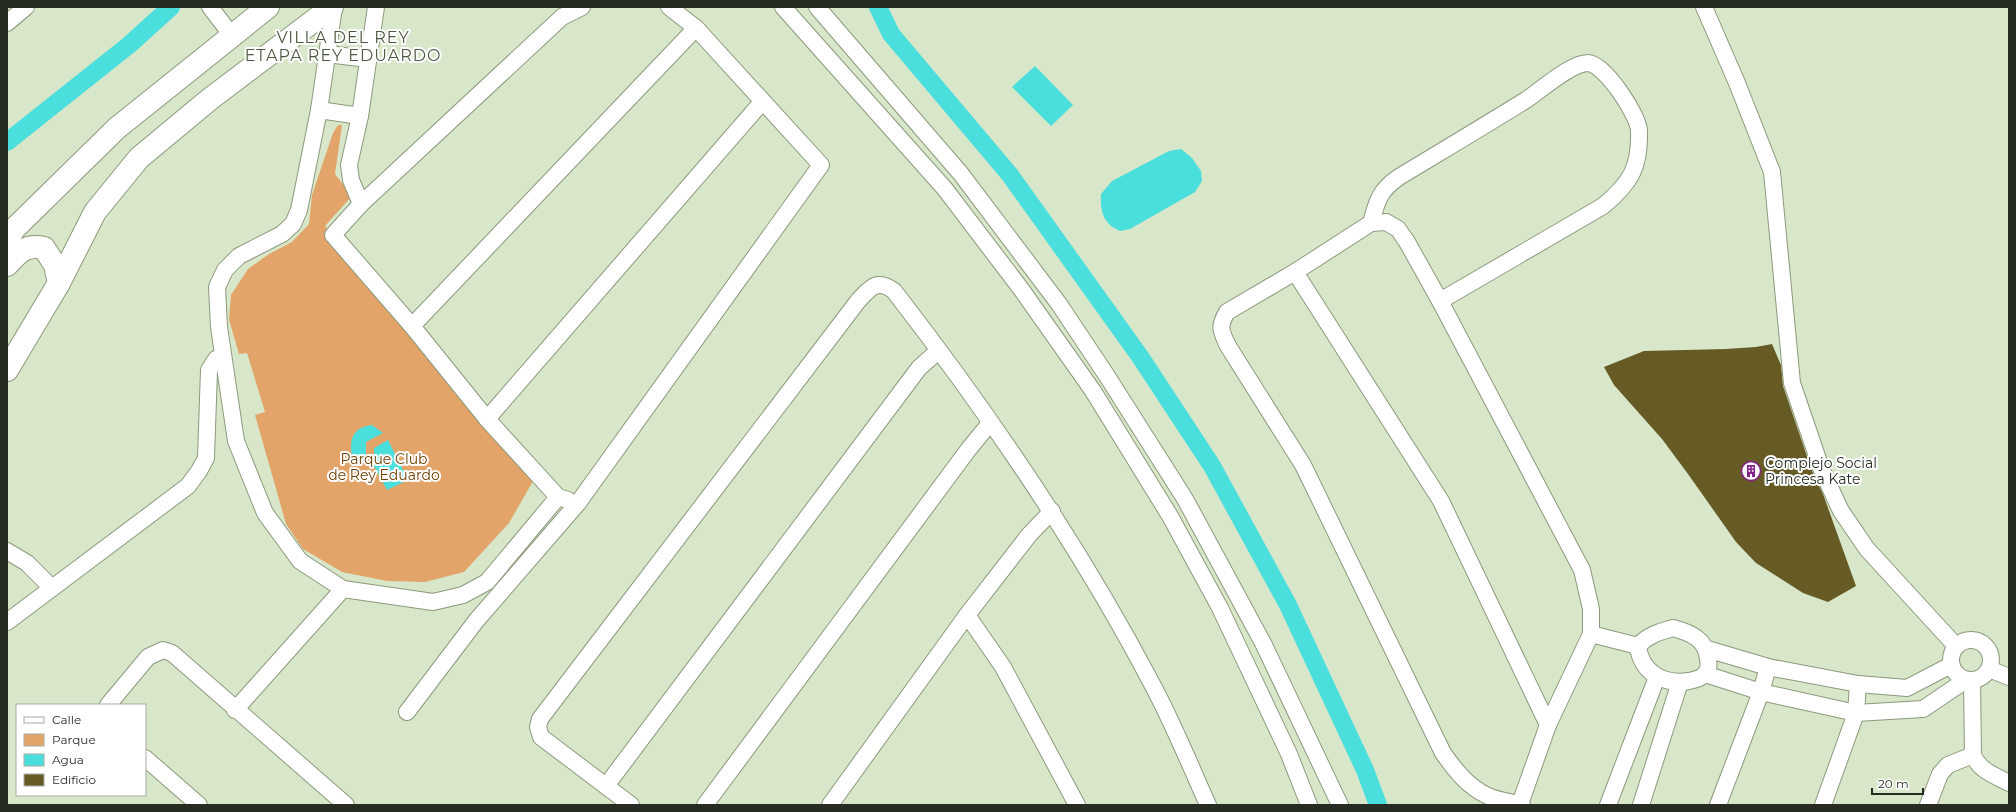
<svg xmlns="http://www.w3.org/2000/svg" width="2016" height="812" font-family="Montserrat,sans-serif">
<rect width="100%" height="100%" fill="#d8e7c9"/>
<polygon fill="#e3a469" points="338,125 342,125 335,174 352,196 325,226 536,476 509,523 464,572 425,582 387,581 342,572 303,549 286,524 255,415 265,412 247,353 239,354 229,320 231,295 248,269 269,254 292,242 309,224 312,195 333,133"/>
<g fill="#4adedd">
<polygon points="1035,66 1073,105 1051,126 1012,87"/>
<path d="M1181,149L1192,158L1201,171L1202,181L1195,192L1130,229L1120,231C1103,224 1100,211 1101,194L1112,181L1169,151Z"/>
<path d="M372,425L383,433L366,442V462L352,456C349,439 353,427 372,425Z"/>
<polygon points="388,440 408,480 387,490 374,466 374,448"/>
</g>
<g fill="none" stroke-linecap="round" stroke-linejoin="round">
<g stroke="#4adedd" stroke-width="18">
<polyline points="878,7 891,34 1010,175 1141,358 1212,466 1288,605 1365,770 1378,805"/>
<polyline points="7,142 129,45 171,7"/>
</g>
</g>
<polygon fill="#665a25" points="1772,344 1781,365 1783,386 1812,471 1823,494 1856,586 1828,602 1803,593 1756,563 1736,542 1688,474 1662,439 1614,385 1604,367 1644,351 1726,349 1756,347"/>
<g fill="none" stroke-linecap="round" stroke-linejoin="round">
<defs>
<g id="street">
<polyline points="210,7 233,37"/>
<polyline points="334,7 319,110 299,210 293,224 282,234 239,256 225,270 217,287 219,327 236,441 265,513 300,561 343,589 433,602 463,595 487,582 558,497"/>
<polyline points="783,7 945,189 1021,289 1093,391 1170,516 1220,608 1289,754 1309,805"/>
<polyline points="817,7 961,174 1059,304 1107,376 1185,499 1263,643 1340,805"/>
<polyline points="1704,7 1737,83 1772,172 1792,383 1821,468 1841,511 1867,549 1956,646"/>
<polyline points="7,23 26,7"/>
<polyline points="327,54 368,59"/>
<polyline points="319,110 360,116"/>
<polyline points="361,204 351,180 349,165 360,116 376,7"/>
<path d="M1371,223C1377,200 1380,190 1399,177C1442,151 1484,126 1526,100C1541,90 1571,63 1588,63C1605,64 1639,116 1639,131C1640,167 1631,183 1603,206L1440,301"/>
<polyline points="1295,272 1441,501 1548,725"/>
<polyline points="412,326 696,28"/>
<polyline points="487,419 762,102"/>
<polyline points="568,500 558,497 487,419 412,326 333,235 361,204 562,17 582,7"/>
<polyline points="7,551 27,563 52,588"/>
<polyline points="967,615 1003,667 1077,805"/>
<polyline points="7,622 188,486 199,471 206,458 209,370 216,359 223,357"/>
<path d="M1673,628C1691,633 1706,639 1708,659C1709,664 1709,670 1705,674C1702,678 1694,680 1689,681C1664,685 1641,673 1638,646C1648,635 1659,632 1673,628Z"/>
<circle cx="1971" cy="660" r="20"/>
<polyline points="1707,649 1768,667 1858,684 1907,688 1951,665"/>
<polyline points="1989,669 2009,677"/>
<polyline points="1705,674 1761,692 1856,713 1923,709 1966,680"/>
<path d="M1972,680L1973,755C1980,771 1994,775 2009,783"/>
<polyline points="108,705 148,657 163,650 172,653 346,805"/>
<polyline points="235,710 343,589"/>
<polyline points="407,712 476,621 578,503 821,165 696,28 669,7"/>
<polyline points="145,758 199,805"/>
<polyline points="606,786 919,368 938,351"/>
<polyline points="1520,804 1548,725 1591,634 1638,646"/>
<path d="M631,805L541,737L538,727L540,719L858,301C870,288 877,278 894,291C990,415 1079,545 1152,684C1173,723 1190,765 1208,805"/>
<polyline points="705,805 968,450 990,423"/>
<polyline points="830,805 967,615 1029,535 1052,511"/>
<path d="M1522,805C1511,802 1499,801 1488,796C1468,787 1455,770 1443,753L1303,465L1228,346C1221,331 1218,327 1227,312L1295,272L1371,223L1386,222L1398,229L1407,242L1440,301L1582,570L1591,609V634"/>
<polyline points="1608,805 1657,677"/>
<polyline points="1641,805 1680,682"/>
<polyline points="1718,805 1761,692 1768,667"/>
<polyline points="1823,805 1856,713 1858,684"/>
<polyline points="1928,805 1940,774 1948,765 1973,755"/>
</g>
<g id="secondary">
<polyline points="7,241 14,229 117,128 268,7"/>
<path d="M7,265C19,252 26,244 44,248L55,265L59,283"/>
<polyline points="7,370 59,283 95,212 139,158 210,99 332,7"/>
</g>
</defs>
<use href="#street" stroke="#8b997d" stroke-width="18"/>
<use href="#secondary" stroke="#8b997d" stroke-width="24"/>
<use href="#street" stroke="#fff" stroke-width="16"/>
<use href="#secondary" stroke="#fff" stroke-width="22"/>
</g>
<defs>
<symbol id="building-ring" viewBox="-11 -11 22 22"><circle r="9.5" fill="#fff" stroke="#84218b" stroke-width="1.5"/><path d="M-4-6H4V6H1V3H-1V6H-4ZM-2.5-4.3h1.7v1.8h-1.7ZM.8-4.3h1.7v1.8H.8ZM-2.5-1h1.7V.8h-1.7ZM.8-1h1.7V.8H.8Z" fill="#84218b"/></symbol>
</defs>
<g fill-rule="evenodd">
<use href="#building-ring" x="1740" y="460" width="22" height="22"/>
</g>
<g text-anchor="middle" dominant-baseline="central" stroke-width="4" stroke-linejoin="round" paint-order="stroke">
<g font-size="14" fill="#704108" stroke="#fff">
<text x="384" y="459">Parque Club<tspan x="384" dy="16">de Rey Eduardo</tspan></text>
</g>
<g font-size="14" fill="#262c21" stroke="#fff" text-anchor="start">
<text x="1765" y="463">Complejo Social<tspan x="1765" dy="16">Princesa Kate</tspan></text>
</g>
<g font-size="16" letter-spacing="1" fill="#4c593f" stroke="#fff">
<text x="343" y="37">VILLA DEL REY<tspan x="343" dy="18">ETAPA REY EDUARDO</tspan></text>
</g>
</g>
<rect width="2016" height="812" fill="none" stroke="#262c21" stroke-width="16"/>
<rect x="16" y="704" width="130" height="92" fill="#ffffff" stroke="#a8aba6"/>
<rect x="24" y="717" width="20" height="6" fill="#ffffff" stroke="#a8aba6"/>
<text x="52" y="724" font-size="12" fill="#262c21">Calle</text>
<rect x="24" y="734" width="20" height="12" fill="#e3a469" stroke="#a8aba6"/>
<text x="52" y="744" font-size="12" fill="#262c21">Parque</text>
<rect x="24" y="754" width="20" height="12" fill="#4adedd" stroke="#a8aba6"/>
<text x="52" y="764" font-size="12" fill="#262c21">Agua</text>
<rect x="24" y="774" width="20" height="12" fill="#665a25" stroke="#a8aba6"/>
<text x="52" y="784" font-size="12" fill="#262c21">Edificio</text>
<path d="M1872 788v6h51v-6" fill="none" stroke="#262c21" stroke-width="2"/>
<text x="1878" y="788" font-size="12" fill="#262c21" stroke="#ffffff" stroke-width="3" paint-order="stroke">20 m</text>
</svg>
